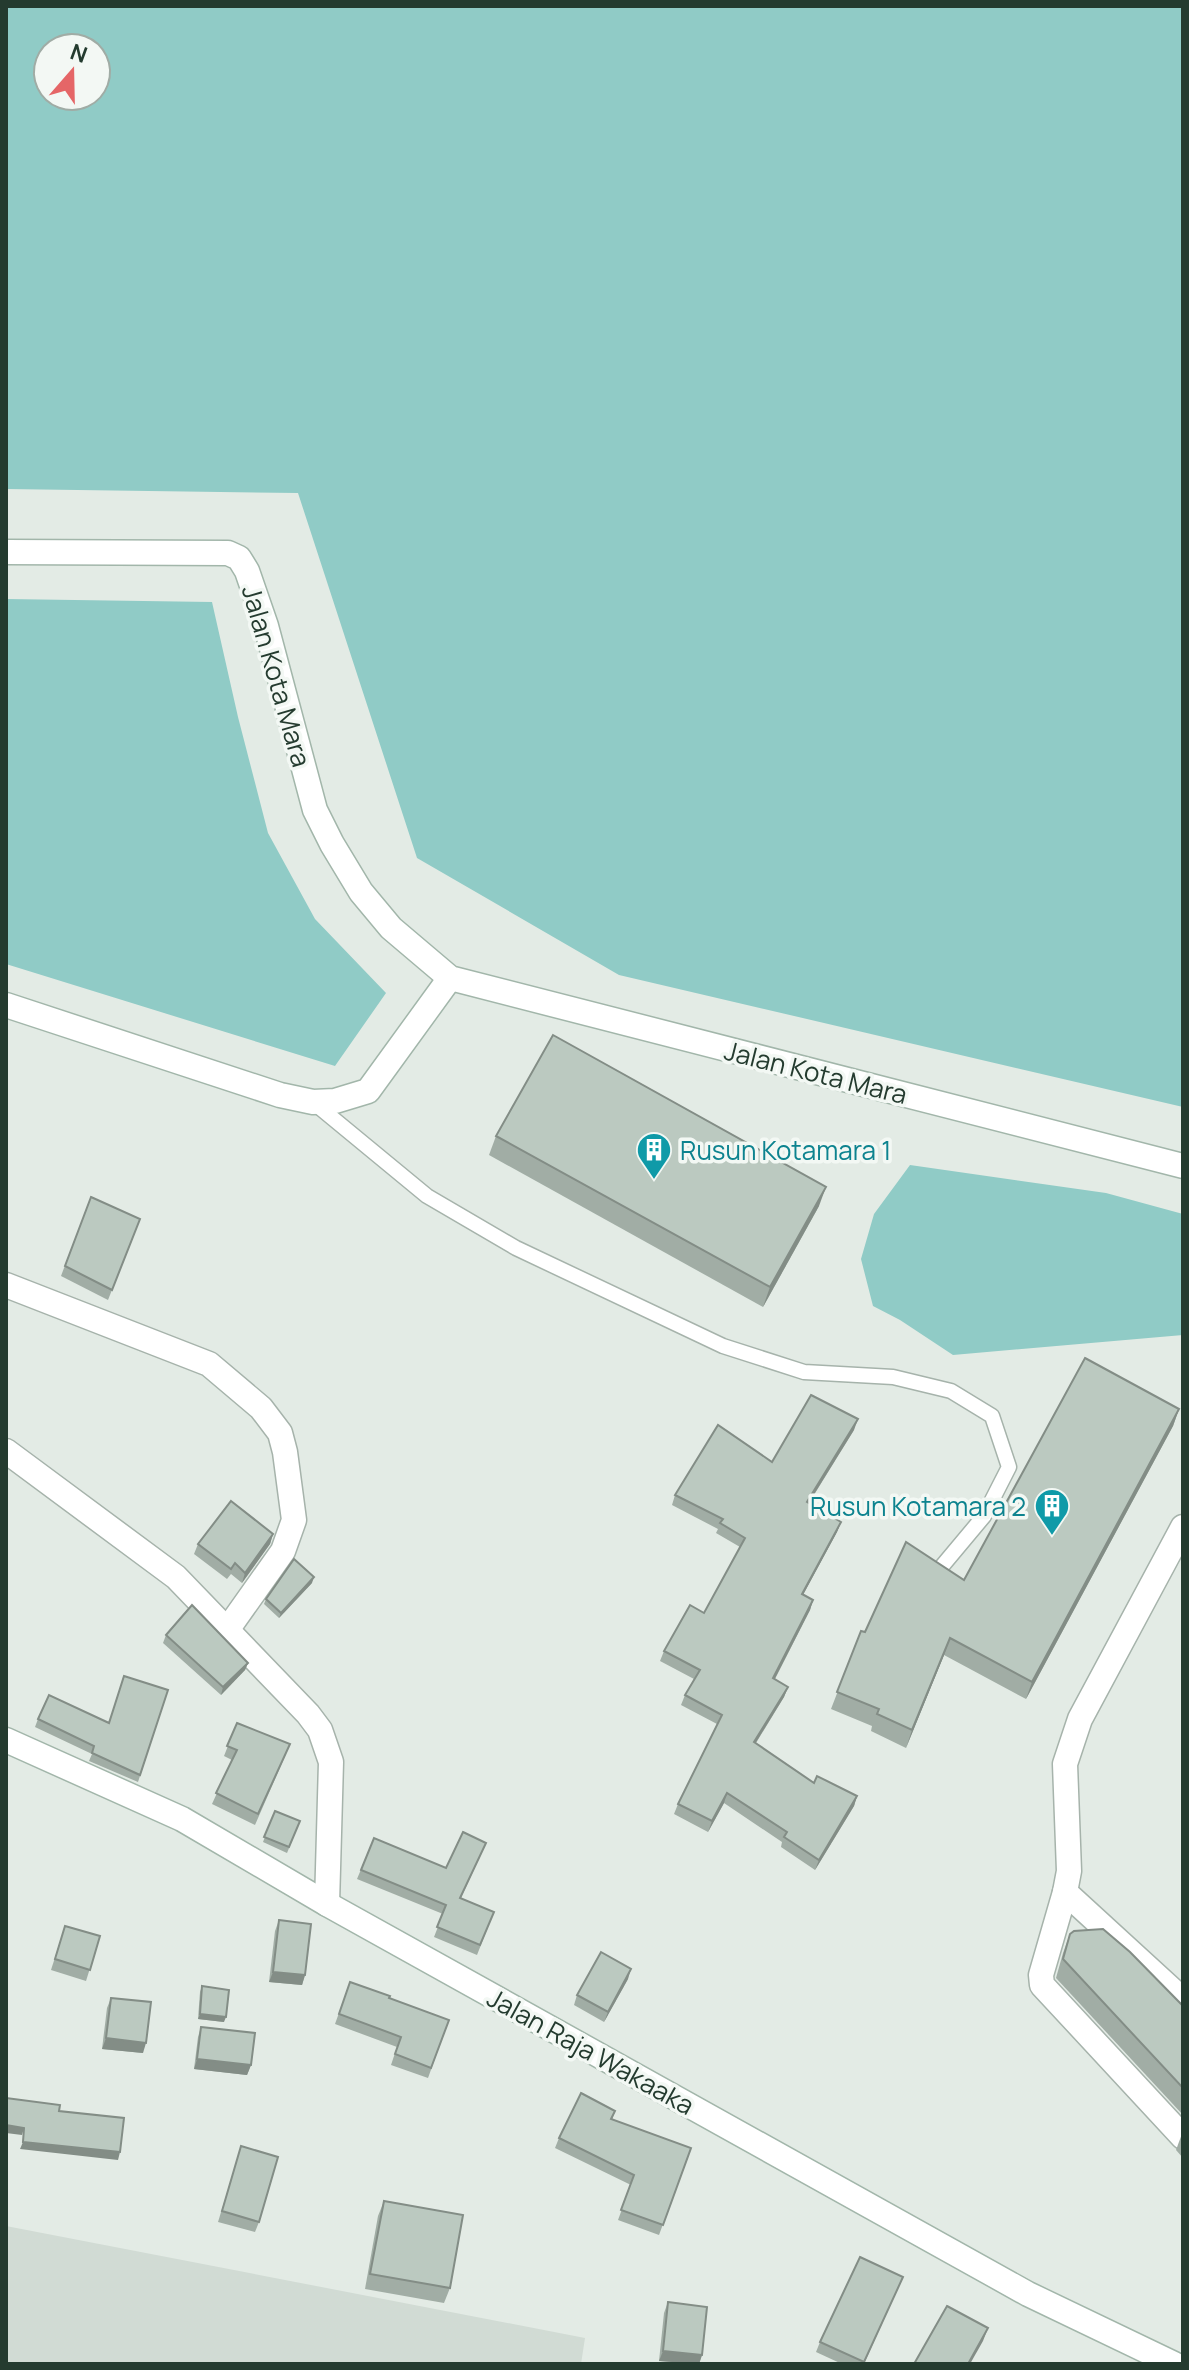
<svg xmlns="http://www.w3.org/2000/svg" width="1189" height="2370" font-family="Manrope,sans-serif">
<rect width="100%" height="100%" fill="#e3ebe5"/>
<polygon fill="#d1dbd4" points="6,2226 585,2338 581,2364 6,2364"/>
<g fill="#90cbc6" fill-rule="evenodd">
<path d="M6,6H1183V1107L619,975L417,858L298,493L6,489ZM48,48H96V96H48Z"/>
<polygon points="6,599 212,602 238,717 268,833 315,919 386,993 335,1066 6,964"/>
<polygon points="910,1165 1106,1193 1183,1214 1183,1335 953,1355 900,1320 873,1306 861,1259 874,1214"/>
</g>
<g fill="none" stroke-linecap="round" stroke-linejoin="round">
<defs>
<polyline id="lane" points="313,1102 427,1196 516,1248 723,1346 804,1372 893,1377 951,1391 992,1416 1009,1467 984,1516 938,1571"/>
<g id="street">
<polyline points="6,1285 209,1364 261,1408 280,1433 285,1452 294,1520 283,1551 227,1630"/>
<polyline points="6,1451 176,1577 308,1714 320,1730 331,1762 327,1904"/>
<polyline points="1183,1527 1080,1719 1065,1764 1069,1871 1065,1892 1041,1975 1042,1985 1183,2137"/>
<polyline points="1065,1892 1183,2000"/>
</g>
<g id="secondary">
<polyline points="6,552 228,553 239,558 247,571 266,626 315,810 332,844 361,892 391,928 450,978 1183,1166"/>
<polyline points="6,1005 280,1095 313,1102 335,1101 368,1091 450,978"/>
<polyline points="6,1740 182,1819 327,1904 1028,2294 1174,2364"/>
</g>
</defs>
<use href="#lane" stroke="#a6b3ab" stroke-width="17"/>
<use href="#street" stroke="#a6b3ab" stroke-width="27"/>
<use href="#secondary" stroke="#a2b6aa" stroke-width="27"/>
<use href="#lane" stroke="#fff" stroke-width="14"/>
<use href="#street" stroke="#fff" stroke-width="24"/>
<use href="#secondary" stroke="#fff" stroke-width="24"/>
</g>
<g fill="#a1ada5">
<polygon points="496,1136 819,1206 763,1307 489,1155"/>
<polygon points="91,1197 140,1219 108,1300 61,1276"/>
<polygon points="1179,1409 1173,1426 1026,1699 944,1655 906,1748 871,1731 872,1726 831,1709 861,1631 865,1632 964,1580"/>
<polygon points="854,1430 809,1503 841,1522 837,1532 803,1595 813,1600 810,1610 775,1679 788,1687 784,1697 756,1743 814,1783 857,1796 854,1806 815,1870 781,1847 782,1842 724,1803 708,1832 674,1814 678,1804 717,1724 681,1705 685,1695 694,1679 660,1661 664,1651 704,1613 740,1547 716,1533 718,1529 672,1505 675,1495 772,1462"/>
<polygon points="273,1534 270,1544 242,1583 231,1574 227,1579 194,1554 198,1544"/>
<polygon points="312,1583 279,1618 264,1604 266,1599"/>
<polygon points="166,1635 248,1663 245,1670 221,1695 163,1643"/>
<polygon points="168,1690 138,1782 89,1761 92,1754 35,1727 38,1719 108,1723"/>
<polygon points="237,1723 286,1754 255,1825 212,1804 232,1760 224,1756"/>
<polygon points="275,1811 300,1821 287,1853 263,1842"/>
<polygon points="374,1838 446,1868 482,1852 461,1898 494,1912 477,1955 434,1937 443,1914 357,1879"/>
<polygon points="279,1920 305,1975 302,1985 269,1982 275,1931"/>
<polygon points="65,1926 100,1936 86,1981 51,1970"/>
<polygon points="1070,1934 1183,2006 1183,2115 1056,1978 1063,1953"/>
<polygon points="628,1979 604,2022 574,2005 577,1995"/>
<polygon points="350,1982 389,1998 449,2020 428,2078 391,2065 397,2047 335,2024"/>
<polygon points="202,1986 224,2022 198,2019 200,1992"/>
<polygon points="111,1998 143,2053 102,2049 107,2008"/>
<polygon points="201,2027 251,2065 247,2075 194,2069 198,2037"/>
<polygon points="615,2111 612,2120 691,2148 659,2235 618,2220 631,2185 555,2148 559,2138"/>
<polygon points="1183,2131 1183,2158 1176,2150"/>
<polygon points="241,2147 259,2222 255,2232 218,2222"/>
<polygon points="384,2201 450,2288 444,2303 365,2289 378,2216"/>
<polygon points="903,2277 864,2364 842,2364 816,2352 820,2342"/>
<polygon points="668,2302 702,2355 699,2364 659,2361 664,2313"/>
</g>
<g fill="#838d86">
<polygon points="826,1187 819,1206 763,1307 770,1287"/>
<polygon points="1179,1409 1173,1426 1026,1699 1032,1682"/>
<polygon points="858,1419 854,1430 803,1512 807,1502"/>
<polygon points="841,1522 837,1532 798,1604 802,1594"/>
<polygon points="273,1534 270,1544 242,1583 245,1573"/>
<polygon points="314,1577 312,1583 279,1618 281,1613"/>
<polygon points="813,1600 810,1610 770,1688 773,1678"/>
<polygon points="950,1638 944,1655 906,1748 912,1730"/>
<polygon points="248,1663 245,1670 221,1695 223,1687"/>
<polygon points="788,1687 784,1697 750,1752 754,1742"/>
<polygon points="727,1793 724,1803 708,1832 712,1821"/>
<polygon points="857,1796 854,1806 815,1870 819,1860"/>
<polygon points="631,1969 628,1979 604,2022 608,2012"/>
<polygon points="273,1972 305,1975 302,1985 269,1982"/>
<polygon points="200,2014 226,2017 224,2022 198,2019"/>
<polygon points="106,2038 146,2043 143,2053 102,2049"/>
<polygon points="197,2059 251,2065 247,2075 194,2069"/>
<polygon points="6,2125 24,2128 22,2135 6,2133"/>
<polygon points="23,2142 120,2152 118,2160 20,2149"/>
<polygon points="988,2328 983,2341 970,2364 968,2364"/>
<polygon points="663,2351 702,2355 699,2364 659,2361"/>
</g>
<g fill="#bbc9c0" stroke="#838d86" stroke-width="2">
<polygon points="553,1035 826,1187 770,1287 496,1136"/>
<polygon points="91,1197 140,1219 112,1290 65,1266"/>
<polygon points="1085,1358 1179,1409 1032,1682 950,1638 912,1730 877,1714 879,1709 837,1692 861,1631 865,1632 906,1542 964,1580"/>
<polygon points="811,1395 858,1419 807,1502 841,1522 802,1594 813,1600 773,1678 788,1687 754,1742 814,1783 817,1776 857,1796 819,1860 784,1837 787,1832 727,1793 712,1821 678,1804 722,1715 685,1695 700,1670 664,1651 690,1605 704,1613 745,1538 720,1523 723,1519 675,1495 718,1425 772,1462"/>
<polygon points="231,1501 273,1534 245,1573 235,1563 231,1569 198,1544"/>
<polygon points="294,1559 314,1577 281,1613 266,1599"/>
<polygon points="192,1605 248,1663 223,1687 166,1635"/>
<polygon points="124,1676 168,1690 140,1775 92,1753 94,1746 38,1719 49,1695 109,1723"/>
<polygon points="237,1723 290,1744 258,1814 216,1793 237,1750 227,1746"/>
<polygon points="275,1811 300,1821 289,1847 264,1837"/>
<polygon points="463,1832 486,1843 460,1898 494,1912 480,1945 437,1927 446,1905 361,1870 374,1838 446,1868"/>
<polygon points="279,1920 311,1924 305,1975 273,1972"/>
<polygon points="65,1926 100,1936 90,1970 55,1959"/>
<polygon points="1103,1929 1130,1952 1183,2006 1183,2088 1063,1959 1070,1934 1074,1931"/>
<polygon points="601,1952 631,1969 608,2012 577,1995"/>
<polygon points="350,1982 390,1996 389,1998 449,2020 431,2068 395,2054 401,2037 339,2014"/>
<polygon points="202,1986 229,1990 226,2017 200,2014"/>
<polygon points="111,1998 151,2002 146,2043 106,2038"/>
<polygon points="201,2027 255,2033 251,2065 197,2059"/>
<polygon points="581,2093 615,2111 611,2119 691,2148 663,2225 621,2210 634,2175 559,2138"/>
<polygon points="6,2098 60,2105 59,2111 124,2118 120,2152 23,2142 24,2128 6,2125"/>
<polygon points="241,2146 278,2157 259,2222 222,2211"/>
<polygon points="384,2201 463,2215 450,2288 370,2274"/>
<polygon points="860,2257 903,2277 864,2362 820,2342"/>
<polygon points="668,2302 707,2307 702,2355 663,2351"/>
<polygon points="947,2306 988,2328 968,2364 914,2364"/>
</g>
<defs>
<symbol id="building-pin" viewBox="-11 -11 22 30"><path d="M0 17L-7.5 6A9.5 9.5 0 1 1 7.5 6Z" fill="#0f9aa8" stroke="#f3f8f4"/><path d="M-4-6H4V6H1V3H-1V6H-4ZM-2.5-4.3h1.7v1.8h-1.7ZM.8-4.3h1.7v1.8H.8ZM-2.5-1h1.7V.8h-1.7ZM.8-1h1.7V.8H.8Z" fill="#fff"/></symbol>
</defs>
<g fill-rule="evenodd">
<use href="#building-pin" x="634" y="1130" width="40" height="54"/>
<use href="#building-pin" x="1032" y="1486" width="40" height="54"/>
</g>
<g text-anchor="middle" dominant-baseline="central" stroke-width="7" stroke-linejoin="round" paint-order="stroke">
<g font-size="26" fill="#243b2f" stroke="#f3f8f4">
<text transform="translate(277 676) rotate(74)">Jalan Kota Mara</text>
<text transform="translate(816 1072) rotate(14)">Jalan Kota Mara</text>
<text transform="translate(591 2051) rotate(29)">Jalan Raja Wakaaka</text>
</g>
<g font-size="26" fill="#0d838f" stroke="#f3f8f4" text-anchor="start">
<text x="680" y="1150">Rusun Kotamara 1</text>
<text x="1026" y="1506" text-anchor="end">Rusun Kotamara 2</text>
</g>
</g>
<rect width="1189" height="2370" fill="none" stroke="#243b2f" stroke-width="16"/>
<g transform="translate(72 72) rotate(20)"><circle r="38" fill="#f3f8f4" stroke="#a0aca5" stroke-width="2"/>
<path d="M0-6L14 30L0 20L-14 30Z" fill="#e56667"/>
<text y="-12" font-size="22" font-weight="bold" text-anchor="middle" fill="#243b2f">N</text>
</g>
</svg>
